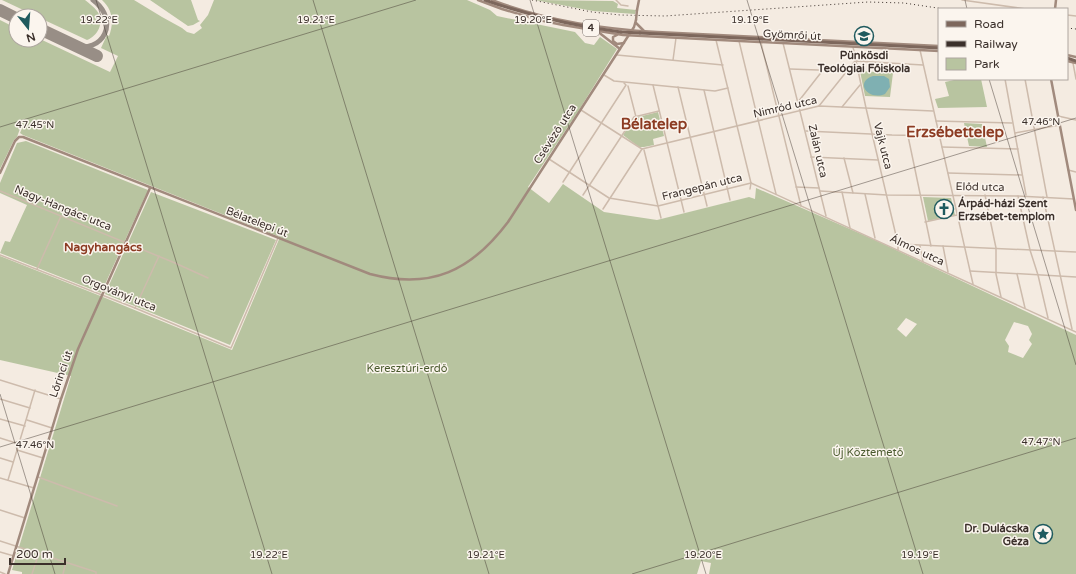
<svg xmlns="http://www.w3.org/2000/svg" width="1076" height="574" font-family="'Varela Round',sans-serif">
<rect width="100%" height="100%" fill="#f4ebe1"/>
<g fill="#b8c4a0" fill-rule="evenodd">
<path d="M2,0H85C89,3 94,7 97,11C105,22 98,36 87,40L40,18V16H36Z"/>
<path d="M102,0H134L162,17L182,28L187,32L194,34L202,28L200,25L208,15L214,0H467L490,10L497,16L575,32L585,43L594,45L600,37L617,49L579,110L528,187L549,203L563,184L604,212L657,220L749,197L755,199L756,188L875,240L1076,335V574H709L711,563L701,561L697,574H22V572L12,570L71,376L0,360V256L98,295L232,350L280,237L23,135L20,133L23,126H21L17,137L14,140L0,169V20L16,28V40L40,39L110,72L118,56L101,48L107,35L109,36C114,23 113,10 102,0ZM906,318L917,324L906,337L897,329ZM1014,322L1028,326L1032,334L1029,340L1032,344L1023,358L1008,352L1009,346L1005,340Z"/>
<polygon points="150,0 191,0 198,20 200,21 193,25 188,26"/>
<polygon points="535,0 613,1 618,4 617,8 636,10 635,14 593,11"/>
<polygon points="860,71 893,73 890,97 865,96"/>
<polygon points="954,79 981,79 987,107 938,108 935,99 949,96 945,82 954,80"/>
<polygon points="658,112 664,136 653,139 654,145 644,147 639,147 623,135 634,118"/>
<polygon points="964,123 982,124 987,147 969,146"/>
<polygon points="26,141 148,190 101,293 0,253 5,241 10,242 27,205 0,193 0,183 17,143"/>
<polygon points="151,192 276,240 230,345 105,294"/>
<polygon points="923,197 951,198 955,215 928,221"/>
</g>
<path fill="#7fb0b2" d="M873,76H884L889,79L890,87L885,94C868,101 854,82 873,76Z"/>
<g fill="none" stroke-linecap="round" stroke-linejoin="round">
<path stroke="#988e86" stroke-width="5" d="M72,45C104,55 120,20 93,0"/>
<g stroke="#988e86" stroke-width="12">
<polyline points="0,10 16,18"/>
<polyline points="40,29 97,56"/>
</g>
<g stroke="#cdbbac" stroke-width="1.5">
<polyline points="616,0 621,5 628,6"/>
<polyline points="962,0 1026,9"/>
<polyline points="1067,15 1076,16"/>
<polyline points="716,40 751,183 750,189"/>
<polyline points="739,41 776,194"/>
<polyline points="761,43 801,206"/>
<polyline points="783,43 826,216"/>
<polyline points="853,47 866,108 898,244 898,250"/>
<polyline points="920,50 973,284"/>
<polyline points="617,55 723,65"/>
<polyline points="673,60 676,38"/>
<polyline points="1073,63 1076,79"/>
<polyline points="790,69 846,71"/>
<polyline points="604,75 614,81 715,91 728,88"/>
<polyline points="1005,79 1026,195"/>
<polyline points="1025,79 1047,197"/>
<polyline points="653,85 684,212"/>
<polyline points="628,86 636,117"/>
<polyline points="678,87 707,206"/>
<polyline points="704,90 730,200"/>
<polyline points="798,102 823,70"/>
<polyline points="819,106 855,61 923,65"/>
<polyline points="842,107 860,85"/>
<polyline points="581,110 642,149 819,106 933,111"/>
<polyline points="1058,116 1076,120"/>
<polyline points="936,121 1012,123"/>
<polyline points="806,131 892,135 940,136"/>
<polyline points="1015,133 1060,125"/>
<polyline points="908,136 931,246"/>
<polyline points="942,147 1018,149"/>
<polyline points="644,150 661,218"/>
<polyline points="811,157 878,160"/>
<polyline points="844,158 853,193"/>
<polyline points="549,159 609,198 658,206 751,183"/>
<polyline points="1068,170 1076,172"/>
<polyline points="948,173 1022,175"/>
<polyline points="563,182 626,85 624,83"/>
<polyline points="751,183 1076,332"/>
<polyline points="796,187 819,188"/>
<polyline points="0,191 175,263 208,278"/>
<polyline points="820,191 887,195 1018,196 1074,199"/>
<polyline points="842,192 850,228"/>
<polyline points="865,194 875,238"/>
<polyline points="583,195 634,117 659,111"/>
<polyline points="985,195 996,248 996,274 1001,297"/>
<polyline points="1018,196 1030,250 1038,275 1048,318"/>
<polyline points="1043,197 1072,329"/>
<polyline points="603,209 642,149"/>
<polyline points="925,222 957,215"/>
<polyline points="898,244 1076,252"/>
<polyline points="920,246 923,262"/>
<polyline points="943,246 948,272"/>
<polyline points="0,255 135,308 231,348 278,238"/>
<polyline points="37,269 61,216"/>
<polyline points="970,271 1076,277"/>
<polyline points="1017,274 1025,308"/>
<polyline points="135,308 159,256"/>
<polyline points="0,380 61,399"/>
<polyline points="0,399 30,408"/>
<polyline points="0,419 25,426"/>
<polyline points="27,420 52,428"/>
<polyline points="0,438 19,444"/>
<polyline points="17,450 43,458"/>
<polyline points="0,458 13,462"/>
<polyline points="38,477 117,506"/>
<polyline points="0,478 34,488"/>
<polyline points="8,480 35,390"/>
<polyline points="0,510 25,518"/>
<polyline points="0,541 96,572 96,574"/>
<polyline points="0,552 14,556"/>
<polyline points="0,572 5,574"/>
<polyline points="32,574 39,553"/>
<polyline points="63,574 66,562"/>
</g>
<g stroke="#a18a7d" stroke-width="2.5">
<polyline points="478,0 502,9 539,20 563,25 623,35 939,51"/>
<path d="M492,0C544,20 601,29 657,32L939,46"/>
<polyline points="1055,9 1056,0"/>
<polyline points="637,10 639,0"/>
<polyline points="636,23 644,31"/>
<polyline points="597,31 620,49"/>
<polyline points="617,35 613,37 613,41 617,44 624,43"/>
<polyline points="1067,55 1076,57"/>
<polyline points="1067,61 1076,63"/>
<polyline points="1051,79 1076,210"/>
<path d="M0,173L15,141L19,137H23L370,274C431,290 471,271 508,222L634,27L636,20"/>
<polyline points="8,574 61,399 78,349 150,188"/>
</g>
<g stroke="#7d675c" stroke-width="3">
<path d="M485,0C530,16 574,26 621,32"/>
<polyline points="640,33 939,48"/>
<polyline points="1067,58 1076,61"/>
</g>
<g stroke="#3b302b" stroke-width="1" stroke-dasharray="1 3" stroke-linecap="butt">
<polyline points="532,0 592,12 620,15 665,16 868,2 904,3 944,9"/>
<polyline points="1067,28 1076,29"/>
</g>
<polyline stroke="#a18a7d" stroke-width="2.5" points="636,20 637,10"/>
<polyline stroke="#7d675c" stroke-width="3" points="621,32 640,33"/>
</g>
<path fill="none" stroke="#3b302b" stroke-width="1" stroke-opacity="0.45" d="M96,0L272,574M313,0L489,574M530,0L706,574M747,0L923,574M965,0L967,9M989,79L1076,365M0,127L416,0M0,394L55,574M0,447L1076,118M632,574L1076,438"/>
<defs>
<symbol id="university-ring" viewBox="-11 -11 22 22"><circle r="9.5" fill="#fbf5ee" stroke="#1f5a5e" stroke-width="1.5"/><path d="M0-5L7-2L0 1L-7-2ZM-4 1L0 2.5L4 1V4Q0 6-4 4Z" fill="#1f5a5e"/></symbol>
<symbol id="church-ring" viewBox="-11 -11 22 22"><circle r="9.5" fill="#fbf5ee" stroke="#1f5a5e" stroke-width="1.5"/><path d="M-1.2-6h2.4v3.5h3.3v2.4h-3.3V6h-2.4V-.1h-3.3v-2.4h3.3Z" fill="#1f5a5e"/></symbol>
<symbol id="sight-ring" viewBox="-11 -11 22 22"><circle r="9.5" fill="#fbf5ee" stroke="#1f5a5e" stroke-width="1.5"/><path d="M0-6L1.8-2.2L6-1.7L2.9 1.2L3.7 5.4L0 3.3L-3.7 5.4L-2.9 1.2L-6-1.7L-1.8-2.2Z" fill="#1f5a5e"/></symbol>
</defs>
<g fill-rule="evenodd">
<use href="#university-ring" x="853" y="25" width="22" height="22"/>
<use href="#church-ring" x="933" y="198" width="22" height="22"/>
<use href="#sight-ring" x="1032" y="523" width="22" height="22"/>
</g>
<g text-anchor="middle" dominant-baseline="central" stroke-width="3" stroke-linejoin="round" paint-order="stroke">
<rect fill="#fbf5ee" stroke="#756b66" stroke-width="1" x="583" y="20" width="16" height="16" rx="3"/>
<g font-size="10" font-weight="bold" fill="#3b302b">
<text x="591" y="28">4</text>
</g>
<g font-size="11" fill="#3b302b" stroke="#fbf5ee">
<text transform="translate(792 35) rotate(3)">Gyömrői út</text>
<text transform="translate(785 107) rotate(-13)">Nimród utca</text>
<text transform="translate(555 134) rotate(-57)">Csévéző utca</text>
<text transform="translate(883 146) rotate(76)">Vajk utca</text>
<text transform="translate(818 151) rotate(77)">Zalán utca</text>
<text transform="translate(702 187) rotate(-14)">Frangepán utca</text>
<text transform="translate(980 187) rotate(1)">Előd utca</text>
<text transform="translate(63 208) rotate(22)">Nagy-Hangács utca</text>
<text transform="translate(257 222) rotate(21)">Bélatelepi út</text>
<text transform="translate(917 250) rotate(25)">Álmos utca</text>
<text transform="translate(119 293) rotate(22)">Orgoványi utca</text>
<text transform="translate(61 374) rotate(-71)">Lőrinci út</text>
</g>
<g font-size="11" font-weight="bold" fill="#3b302b" stroke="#fbf5ee">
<text x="864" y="55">Pünkösdi<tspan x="864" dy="13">Teológiai Főiskola</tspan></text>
<text x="958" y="203" text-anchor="start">Árpád-házi Szent<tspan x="958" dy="13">Erzsébet-templom</tspan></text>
<text x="1029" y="528" text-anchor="end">Dr. Dulácska<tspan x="1029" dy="13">Géza</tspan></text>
</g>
<g font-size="11" fill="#4a5a2e" stroke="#fbf5ee">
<text x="407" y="368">Keresztúri-erdő</text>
<text x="868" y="452">Új Köztemető</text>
</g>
<g font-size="12" font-weight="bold" fill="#8c3b22" stroke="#fbf5ee">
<text x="103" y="247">Nagyhangács</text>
</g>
<g font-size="15" font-weight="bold" fill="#8c3b22" stroke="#fbf5ee">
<text x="654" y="124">Bélatelep</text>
<text x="955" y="132">Erzsébettelep</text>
</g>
</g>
<g font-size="10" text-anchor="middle" fill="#3b302b" stroke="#fbf5ee" stroke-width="3" stroke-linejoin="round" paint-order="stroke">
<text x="99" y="23">19.22°E</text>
<text x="316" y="23">19.21°E</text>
<text x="533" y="23">19.20°E</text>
<text x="750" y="23">19.19°E</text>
<text x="1041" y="125">47.46°N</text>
<text x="35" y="128">47.45°N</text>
<text x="1041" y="445">47.47°N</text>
<text x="35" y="448">47.46°N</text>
<text x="269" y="558">19.22°E</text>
<text x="486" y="558">19.21°E</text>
<text x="703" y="558">19.20°E</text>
<text x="920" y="558">19.19°E</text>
</g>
<rect x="938" y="8" width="130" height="72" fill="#fbf5ee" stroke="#aea6a0"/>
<rect x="946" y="21" width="20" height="6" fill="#7d675c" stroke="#aea6a0"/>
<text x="974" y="28" font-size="12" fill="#3b302b">Road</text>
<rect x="946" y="41" width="20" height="6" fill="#3b302b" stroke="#aea6a0"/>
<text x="974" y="48" font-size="12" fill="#3b302b">Railway</text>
<rect x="946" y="58" width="20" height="12" fill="#b8c4a0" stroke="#aea6a0"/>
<text x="974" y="68" font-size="12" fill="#3b302b">Park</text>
<g transform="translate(28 28) rotate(163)"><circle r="19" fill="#fbf5ee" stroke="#aea6a0"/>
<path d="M0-3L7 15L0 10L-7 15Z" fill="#1f5a5e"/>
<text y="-6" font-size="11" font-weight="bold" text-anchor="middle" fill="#3b302b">N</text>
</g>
<path d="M10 558v6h55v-6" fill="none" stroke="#3b302b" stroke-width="2"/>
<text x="16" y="558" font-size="12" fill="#3b302b" stroke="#fbf5ee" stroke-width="3" paint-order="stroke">200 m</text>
</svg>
